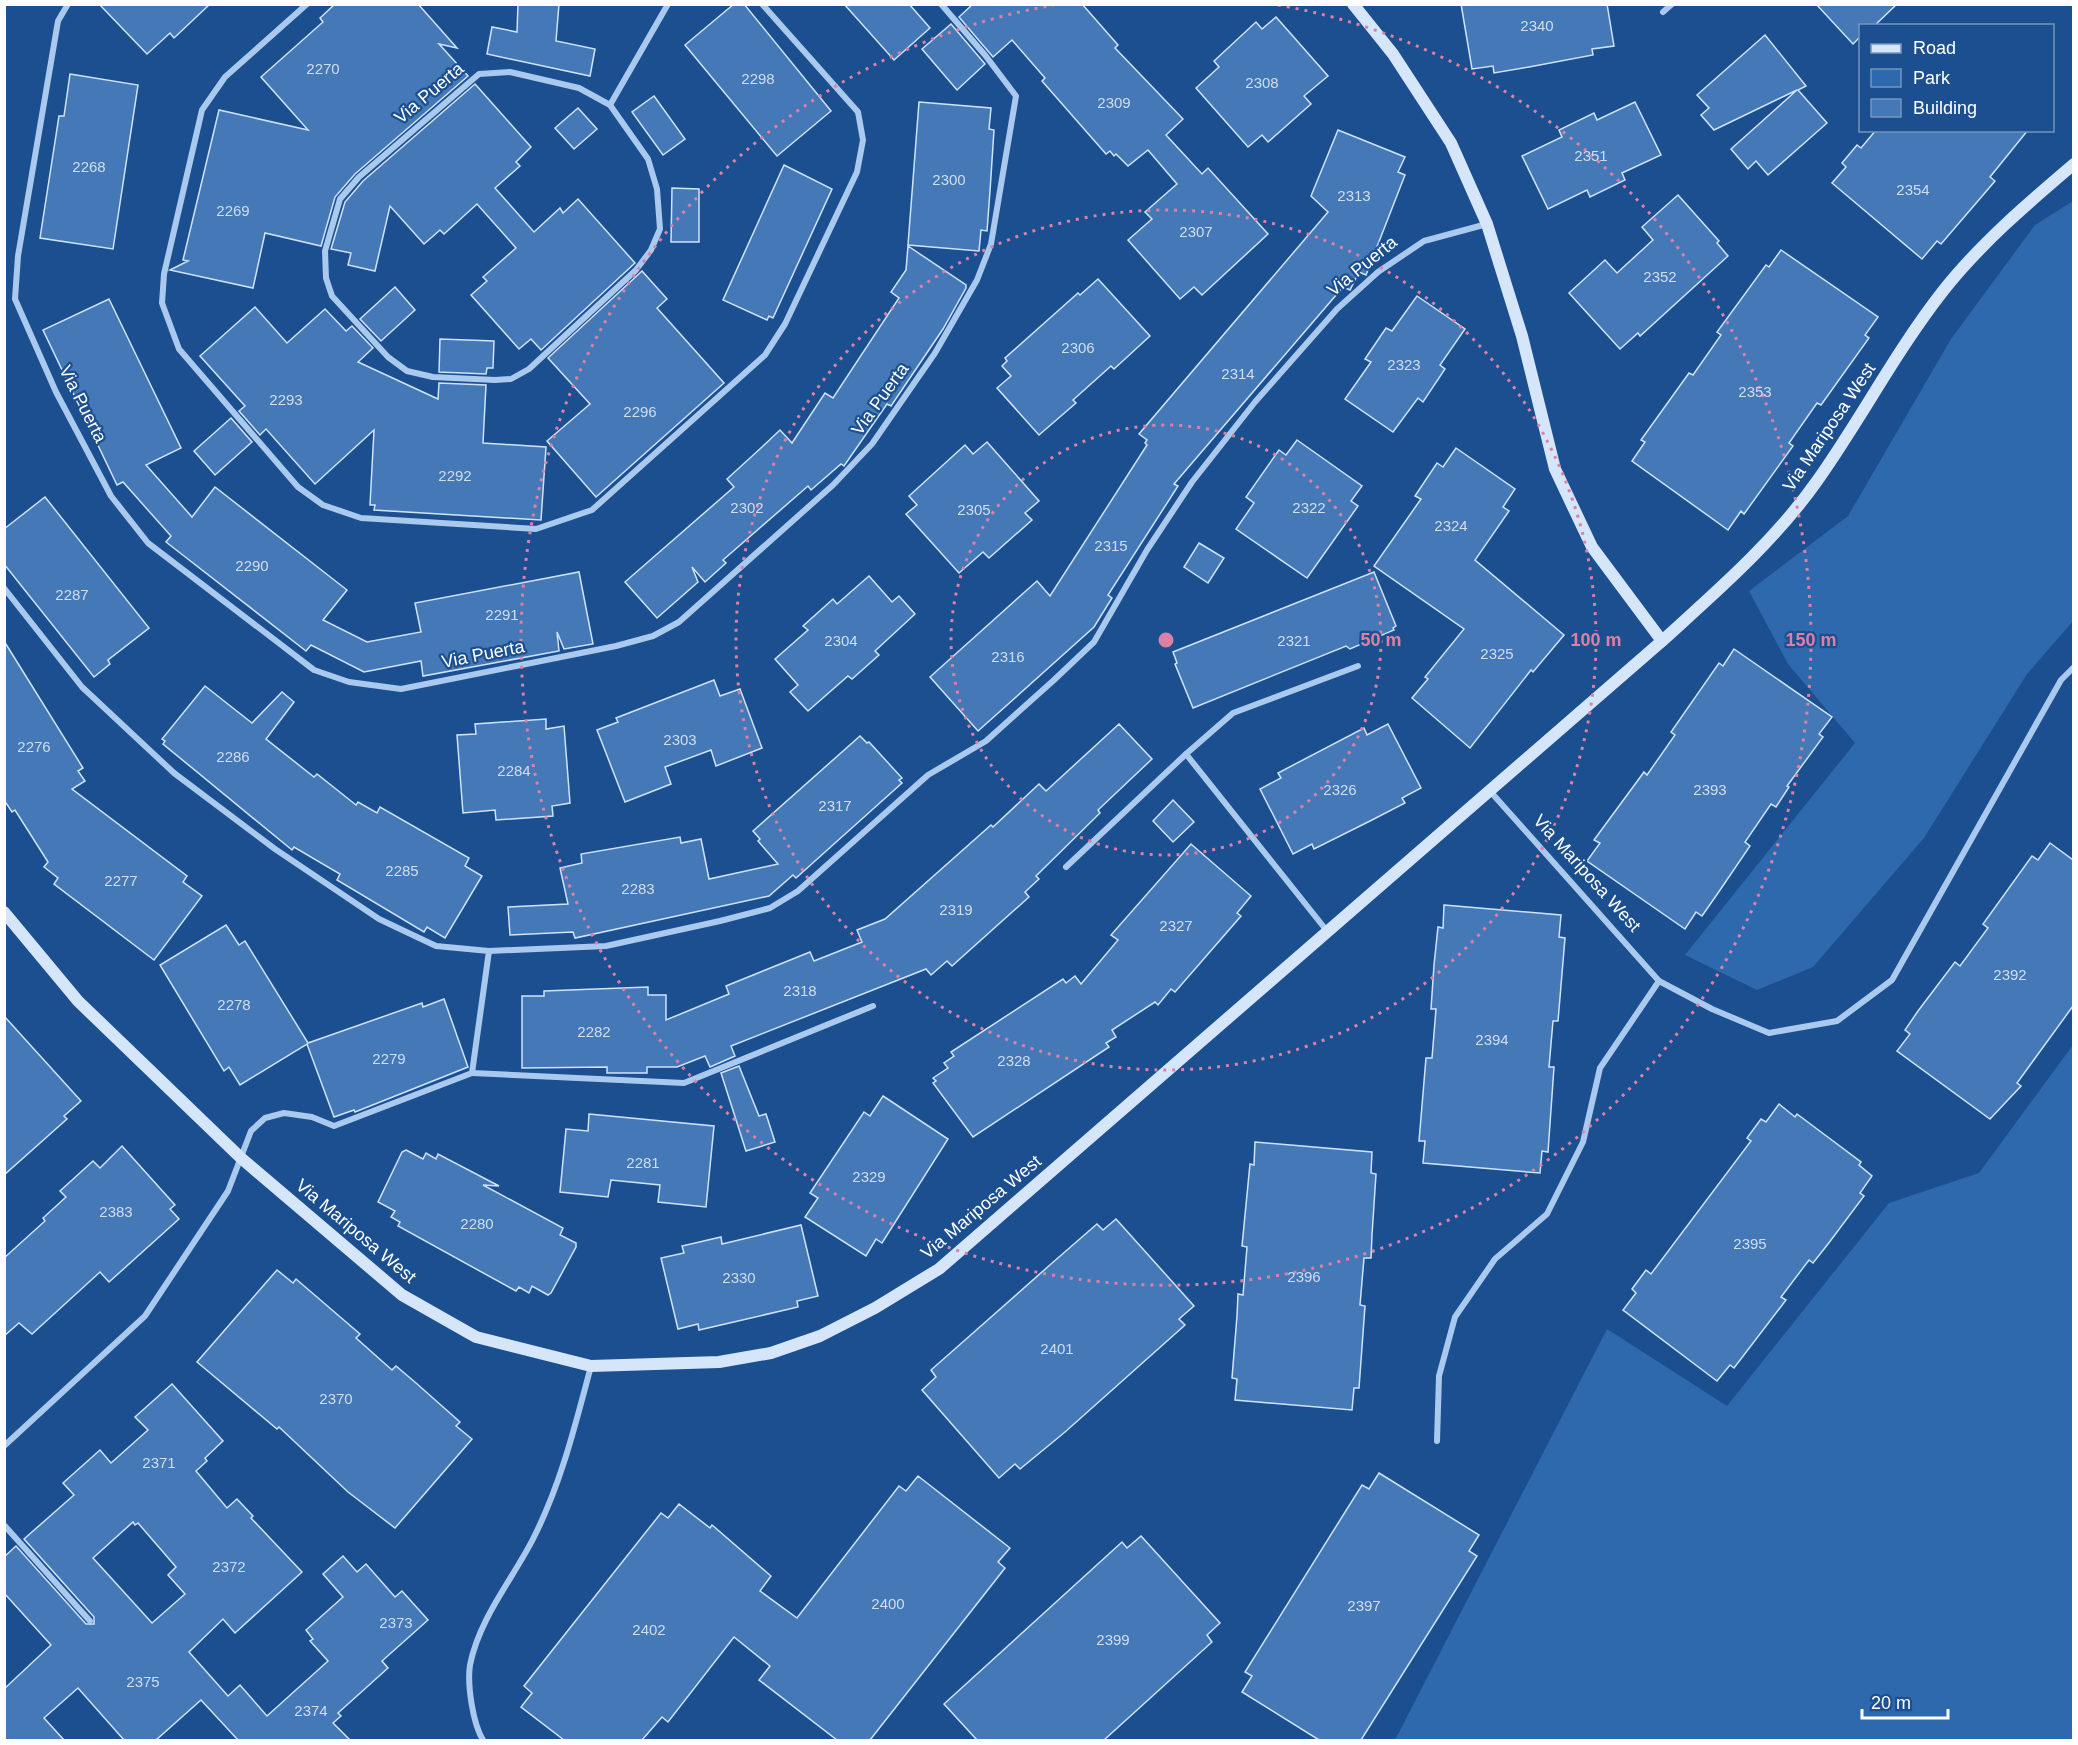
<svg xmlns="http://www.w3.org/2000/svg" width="2078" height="1745" font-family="Helvetica,sans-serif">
<rect width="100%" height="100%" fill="#1b4f8f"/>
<g fill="#2e69ad">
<polygon points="2073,201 2073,621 2027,674 1924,838 1813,967 1757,990 1685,955 1855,743 1788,664 1749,591 1848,516 1951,339 2035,225"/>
<polygon points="2073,1045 2073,1740 1395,1740 1607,1329 1727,1406 1889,1203 1979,1173"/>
</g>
<g fill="#4478b7" stroke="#cfe3fa" stroke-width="1.5" fill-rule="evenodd">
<polygon points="99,4 210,4 174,38 170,33 147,54"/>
<polygon points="335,4 418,4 457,48 439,44 468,76 355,174 335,197 321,246 265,233 253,288 170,270 188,261 183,260 219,110 308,130 261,77 323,22 320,18"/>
<polygon points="518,4 559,4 556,41 595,49 590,76 487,54 492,27 517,32"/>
<polygon points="734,4 744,4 831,111 777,156 685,45"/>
<polygon points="844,4 909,4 930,28 894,60"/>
<polygon points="973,4 1082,4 1118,45 1115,48 1183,119 1166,135 1202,174 1208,168 1268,234 1202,295 1194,287 1180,299 1128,240 1152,219 1145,212 1177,184 1148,150 1128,166 1116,154 1114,156 1110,151 1106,154 1042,81 1045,78 1012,40 993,57 959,17"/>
<polygon points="1461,4 1607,4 1614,46 1592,49 1593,55 1529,67 1494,73 1493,66 1472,69"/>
<polygon points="1816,4 1897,4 1874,26 1860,26 1860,37 1853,44"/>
<polygon points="1276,17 1328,76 1304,96 1311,104 1268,142 1262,135 1248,147 1196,88 1219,67 1214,61 1256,22 1262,29"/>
<polygon points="951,24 985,64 957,90 922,49"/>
<polygon points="1765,35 1806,86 1798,90 1827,123 1768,175 1756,161 1748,169 1731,149 1797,90 1714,130 1701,115 1709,108 1697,95"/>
<polygon points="70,74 138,85 113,249 40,238 59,116 64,116"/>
<polygon points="475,84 531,147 516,162 520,166 495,188 534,232 560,208 563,213 578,199 635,263 541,350 531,339 519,349 471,295 487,281 483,277 516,248 477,204 444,234 440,230 424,244 390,206 375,271 348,265 351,253 331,249 345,202 363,181"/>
<polygon points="654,96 685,139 663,155 632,112"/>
<polygon points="919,102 991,108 989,129 994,130 990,191 987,231 981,230 979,251 908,245"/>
<polygon points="1635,102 1661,155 1622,173 1625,180 1590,197 1587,190 1548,209 1522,156 1562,137 1559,130 1594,113 1597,120"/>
<polygon points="578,108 597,129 574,149 555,128"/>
<polygon points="1338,130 1405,157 1398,172 1405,175 1366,275 1359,272 1350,290 1343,287 1174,484 1178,486 1108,595 1112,598 1094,627 978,731 930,677 1037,581 1050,596 1147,445 1145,443 1147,440 1139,434 1328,212 1311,196"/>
<polygon points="1876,130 2028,130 1990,177 1995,181 1941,244 1937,241 1922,259 1832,183 1846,167 1842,163 1857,145 1861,148"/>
<polygon points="784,165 832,189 773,318 769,316 767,320 723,300"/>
<polygon points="672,188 699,189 699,242 671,242"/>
<polygon points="1678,195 1719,241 1717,243 1728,256 1640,336 1638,333 1620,349 1569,293 1605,260 1617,273 1653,240 1642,227"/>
<polygon points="908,246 966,285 966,288 943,329 891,406 887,404 844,466 841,464 811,490 808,486 723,560 726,563 705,582 692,567 698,582 657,618 625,582 734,487 727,479 762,447 780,430 792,443 825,393 833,398 899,298 891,292 906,270"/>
<polygon points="1781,250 1878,317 1865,335 1869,338 1821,405 1817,403 1789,443 1793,446 1744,514 1741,511 1728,530 1632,461 1645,442 1641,440 1689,373 1693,375 1721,335 1717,332 1766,265 1769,267"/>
<polygon points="642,271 667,299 657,308 724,383 596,497 547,441 590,404 548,358"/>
<polygon points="1098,279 1150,336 1114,369 1111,366 1073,400 1076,403 1039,435 997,388 1011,376 1002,366 1007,361 1005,358 1078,293 1080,295"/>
<polygon points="395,287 415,310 381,341 360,319"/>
<polygon points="1417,296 1465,329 1440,365 1445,369 1423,402 1418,398 1393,432 1345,399 1371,362 1365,359 1386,328 1392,331"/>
<polygon points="109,299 181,448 146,465 192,517 215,487 347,590 323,620 367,642 421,632 415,603 579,572 593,644 564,649 557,632 559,651 423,676 421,661 364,672 311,645 306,651 166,542 171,536 123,482 117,485 43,330"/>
<polygon points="255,307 287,343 325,309 346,331 352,326 373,348 358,362 438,399 439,383 486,385 483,443 546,447 541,520 374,510 375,505 370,505 374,430 315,484 266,429 260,435 239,411 245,406 200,356"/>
<polygon points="440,339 494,341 493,368 487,368 486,374 439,372"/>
<polygon points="231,418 252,442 215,475 194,451"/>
<polygon points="1297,440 1362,486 1351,501 1358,506 1307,578 1236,529 1254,503 1246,497 1279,450 1286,455"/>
<polygon points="987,442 1039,501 1025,513 1032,520 989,558 983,552 959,573 906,514 917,505 909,496 965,445 973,454"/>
<polygon points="1456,448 1515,489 1503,507 1509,511 1475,560 1564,635 1533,672 1531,670 1470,748 1412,698 1428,679 1425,677 1464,629 1374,566 1421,499 1415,496 1437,463 1443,467"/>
<polygon points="45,497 149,628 108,660 110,664 94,677 4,564 4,529"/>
<polygon points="1199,543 1224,558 1208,583 1184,567"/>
<polygon points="1374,572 1396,626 1393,628 1394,630 1350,649 1346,646 1193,708 1175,664 1177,663 1173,652"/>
<polygon points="869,576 892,602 899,596 915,614 875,651 879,655 852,679 848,676 808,711 790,692 798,685 775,659 808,630 803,626 833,599 837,604"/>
<polygon points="4,641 83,768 78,771 85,781 72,789 187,876 183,882 202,896 154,960 54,884 58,878 44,867 48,862 15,810 12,812 4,800"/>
<polygon points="1734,649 1832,717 1819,734 1823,737 1787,786 1789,787 1776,807 1771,804 1745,842 1750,846 1718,893 1702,916 1696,912 1685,929 1587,861 1600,843 1594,840 1644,772 1647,775 1675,735 1671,732 1719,663 1723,666"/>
<polygon points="714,680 720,696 740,689 762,748 716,766 711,750 665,767 671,784 625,802 597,730 618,722 616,718"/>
<polygon points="205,686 252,723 282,692 294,702 266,739 314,777 317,774 356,805 358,802 377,813 380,807 469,858 465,866 482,876 445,938 427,927 424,932 337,880 340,874 294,847 292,850 163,744 165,741 162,739"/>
<polygon points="546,719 546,729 564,726 570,803 552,806 553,816 496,820 495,810 463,813 457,735 476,734 475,724"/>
<polygon points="1119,724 1152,759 1098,810 1100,813 1036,876 1039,879 1025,892 1029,897 952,966 947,961 931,975 926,969 731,1046 735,1056 710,1067 705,1056 677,1067 647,1067 647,1073 607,1073 607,1067 522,1068 522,996 544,996 544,991 648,987 648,995 666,995 666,1020 729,994 726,986 810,952 814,961 862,942 857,930 885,919 991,825 993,827 1039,784 1046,791"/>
<polygon points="1388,724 1421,788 1402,798 1405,803 1370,821 1314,849 1312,844 1293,854 1260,789 1281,778 1278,773 1364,728 1367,735"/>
<polygon points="860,736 867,743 869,742 902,778 899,780 902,783 796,878 793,875 769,896 575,938 573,932 510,935 508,907 568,904 560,868 582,863 581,854 680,837 681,843 701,839 709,879 778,864 758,841 760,839 753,831"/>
<polygon points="1173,800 1194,822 1173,842 1153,821"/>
<polygon points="2050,843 2073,860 2073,1006 2017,1083 2021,1086 1990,1119 1897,1051 1910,1034 1905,1030 1918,1011 1955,962 1960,966 1988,928 1983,924 2032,856 2038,860"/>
<polygon points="1191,844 1251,896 1237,913 1241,916 1175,992 1171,989 1158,1005 1155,1002 1112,1030 1116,1037 1106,1043 1109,1047 973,1137 933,1083 936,1081 933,1078 948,1068 944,1063 954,1056 951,1052 1063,979 1066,983 1075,976 1081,984 1118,940 1111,935"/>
<polygon points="1444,905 1561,915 1559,937 1565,938 1558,1021 1553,1021 1549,1067 1554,1067 1548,1152 1542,1151 1540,1173 1423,1163 1425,1141 1419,1141 1426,1058 1432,1058 1436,1009 1431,1009 1434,965 1438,927 1443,928"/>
<polygon points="226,925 239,945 245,941 308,1043 422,1003 423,1007 444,999 468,1067 355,1112 354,1110 334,1117 307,1044 240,1085 229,1067 224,1071 160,965"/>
<polygon points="4,1016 81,1101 64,1116 67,1119 4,1175"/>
<polygon points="739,1066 759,1116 766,1114 775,1142 746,1151 721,1073"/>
<polygon points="883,1096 948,1139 882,1243 876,1239 866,1256 805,1217 818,1198 810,1193 864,1112 870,1116"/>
<polygon points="1779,1104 1795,1117 1797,1114 1861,1162 1859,1165 1872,1176 1860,1193 1864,1196 1828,1244 1813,1263 1809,1260 1781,1297 1786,1300 1734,1368 1730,1365 1717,1381 1623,1310 1636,1293 1632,1289 1646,1270 1651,1274 1751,1141 1747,1138 1761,1119 1766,1122"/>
<polygon points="589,1114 714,1126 706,1207 658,1202 660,1185 611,1180 608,1197 560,1192 566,1129 588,1131"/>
<polygon points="1255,1142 1372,1152 1371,1173 1376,1174 1372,1235 1371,1258 1364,1258 1360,1305 1365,1306 1359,1388 1354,1388 1352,1410 1235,1400 1237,1379 1232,1378 1237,1316 1238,1294 1243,1295 1247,1247 1242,1246 1250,1164 1254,1165"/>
<polygon points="122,1146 175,1205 170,1209 179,1219 109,1282 100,1272 32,1334 19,1323 4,1336 4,1258 45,1221 43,1218 66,1197 60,1191 93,1161 100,1168"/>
<polygon points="406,1150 423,1159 426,1153 436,1159 438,1154 499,1186 483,1185 563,1228 560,1235 576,1243 576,1247 551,1293 548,1295 532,1286 529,1293 519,1287 516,1291 398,1226 400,1222 391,1217 395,1211 378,1202 402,1152"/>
<polygon points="1116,1219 1194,1306 1179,1319 1185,1325 1065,1432 1020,1469 1015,1464 999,1478 922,1390 936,1377 931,1370 1051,1264 1097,1224 1103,1230"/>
<polygon points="801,1225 818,1296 797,1301 798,1307 699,1330 698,1324 678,1329 661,1258 684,1253 682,1246 721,1237 722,1244"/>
<polygon points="277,1270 293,1283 296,1279 360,1334 356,1338 392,1370 396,1366 416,1383 460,1422 456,1426 472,1439 395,1528 348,1492 279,1427 277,1429 197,1362"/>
<path d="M172,1384L223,1441L205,1458L207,1461L196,1471L227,1508L237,1499L253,1516L251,1518L302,1572L235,1633L223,1619L189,1652L228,1696L240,1685L267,1716L328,1661L310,1641L313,1639L306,1630L343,1597L323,1574L343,1556L357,1572L366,1564L395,1597L402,1591L428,1620L382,1661L388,1668L338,1713L341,1716L333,1723L350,1740H238L201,1700L156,1740H124L78,1688L44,1718L64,1740H4V1689L51,1645L4,1593V1557L16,1546L86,1624H94V1617L24,1539L74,1495L63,1483L100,1450L111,1463L148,1430L135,1417ZM133,1522L135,1525L138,1523L176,1567L168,1575L185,1594L152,1623L93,1558Z"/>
<polygon points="1379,1473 1479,1535 1469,1551 1477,1556 1361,1740 1319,1740 1242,1692 1252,1676 1245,1672 1362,1485 1369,1489"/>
<polygon points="918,1476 1010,1548 998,1562 1005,1568 870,1740 837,1740 759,1680 770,1666 734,1637 668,1722 662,1717 642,1740 564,1740 521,1707 532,1693 524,1686 661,1513 668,1518 679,1504 710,1528 712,1525 771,1576 760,1591 797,1618 899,1486 906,1491"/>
<polygon points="1141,1536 1220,1623 1207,1635 1212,1642 1104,1740 977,1740 944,1704 1122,1542 1127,1548"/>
</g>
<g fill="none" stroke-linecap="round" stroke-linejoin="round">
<g stroke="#a9c9ee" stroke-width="6">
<polyline points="68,4 58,21 18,256 15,299 56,392 111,496 148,543 314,670 349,682 401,689 616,646 653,636 679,622 833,485 872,444 935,353 977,280 991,244 1016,96 985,55 941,4"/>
<polyline points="307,4 225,77 202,110 164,274 162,303 179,349 298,487 323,505 361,518 536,529 592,510 765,355 785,324 857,172 863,140 858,112 762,4"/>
<polyline points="1663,12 1672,4"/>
<polygon points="510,72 579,88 610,105 648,159 657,189 660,229 651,250 636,270 529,369 511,379 495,380 433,377 407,371 388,357 332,296 326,278 325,251 340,199 359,177 479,74"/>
<polyline points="610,105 668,4"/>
<polyline points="4,588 82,687 174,773 275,849 379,919 436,946 489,951 606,946 720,921 770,908 798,891 928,775 986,741 1054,680 1094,642 1147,550 1192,482 1255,402 1337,309 1378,272 1424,241 1487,224"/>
<polyline points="1186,754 1327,931"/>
<polyline points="1489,790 1659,981 1712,1009 1769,1033 1837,1021 1892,980 2061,680 2074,667"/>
<polyline points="1066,867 1186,754 1233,713 1358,666"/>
<polyline points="472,1073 684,1083 873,1006"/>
<polyline points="1437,1441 1439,1376 1455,1317 1495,1259 1547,1214 1583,1142 1600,1068 1659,981"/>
<polyline points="4,1446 145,1316 228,1191 251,1131 265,1118 284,1113 312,1117 334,1126 472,1073 489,951"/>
<polyline points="4,1525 90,1621"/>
<path d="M483,1740C473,1724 467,1685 470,1665C479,1619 512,1580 533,1539C561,1484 575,1426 591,1366"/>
</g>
<g stroke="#d6e6fa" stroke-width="12">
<polyline points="1353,4 1393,54 1451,143 1487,224 1522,336 1555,469 1592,547 1662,641"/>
<path d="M4,912L78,1001L241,1158L402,1295L476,1337L591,1366L719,1362L771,1353L820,1336L875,1308L939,1269L1662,641C1717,591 1774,542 1817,481C1861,419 1896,351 1943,291C1980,244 2028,203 2074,164"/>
</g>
</g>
<g fill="none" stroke="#dd80a5" stroke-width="3" stroke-dasharray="3 6">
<circle cx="1166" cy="640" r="215"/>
<circle cx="1166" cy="640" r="430"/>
<path d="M1278 5A645 645 0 1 1 1054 5"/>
</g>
<g text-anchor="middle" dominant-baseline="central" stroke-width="4.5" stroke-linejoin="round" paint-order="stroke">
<g font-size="15" fill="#d0dded">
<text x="1537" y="25">2340</text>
<text x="323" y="68">2270</text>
<text x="758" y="78">2298</text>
<text x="1262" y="82">2308</text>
<text x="1114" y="102">2309</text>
<text x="1591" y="155">2351</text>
<text x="89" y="166">2268</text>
<text x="949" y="179">2300</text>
<text x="1913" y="189">2354</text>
<text x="1354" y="195">2313</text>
<text x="233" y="210">2269</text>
<text x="1196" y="231">2307</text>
<text x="1660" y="276">2352</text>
<text x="1078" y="347">2306</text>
<text x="1404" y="364">2323</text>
<text x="1238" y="373">2314</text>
<text x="1755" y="391">2353</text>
<text x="286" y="399">2293</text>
<text x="640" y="411">2296</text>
<text x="455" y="475">2292</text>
<text x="747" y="507">2302</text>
<text x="1309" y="507">2322</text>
<text x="974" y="509">2305</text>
<text x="1451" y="525">2324</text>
<text x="1111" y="545">2315</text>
<text x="252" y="565">2290</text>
<text x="72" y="594">2287</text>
<text x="502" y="614">2291</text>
<text x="841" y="640">2304</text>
<text x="1294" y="640">2321</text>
<text x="1497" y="653">2325</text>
<text x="1008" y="656">2316</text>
<text x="680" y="739">2303</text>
<text x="34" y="746">2276</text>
<text x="233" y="756">2286</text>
<text x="514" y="770">2284</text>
<text x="1340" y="789">2326</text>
<text x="1710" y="789">2393</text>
<text x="835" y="805">2317</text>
<text x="402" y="870">2285</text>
<text x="121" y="880">2277</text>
<text x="638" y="888">2283</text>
<text x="956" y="909">2319</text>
<text x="1176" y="925">2327</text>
<text x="2010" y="974">2392</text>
<text x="800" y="990">2318</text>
<text x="234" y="1004">2278</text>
<text x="594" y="1031">2282</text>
<text x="1492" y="1039">2394</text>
<text x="389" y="1058">2279</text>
<text x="1014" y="1060">2328</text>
<text x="643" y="1162">2281</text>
<text x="869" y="1176">2329</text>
<text x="116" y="1211">2383</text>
<text x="477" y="1223">2280</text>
<text x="1750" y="1243">2395</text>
<text x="1304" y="1276">2396</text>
<text x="739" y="1277">2330</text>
<text x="1057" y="1348">2401</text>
<text x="336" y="1398">2370</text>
<text x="159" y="1462">2371</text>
<text x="229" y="1566">2372</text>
<text x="888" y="1603">2400</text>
<text x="1364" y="1605">2397</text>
<text x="396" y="1622">2373</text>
<text x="649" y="1629">2402</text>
<text x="1113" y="1639">2399</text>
<text x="143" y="1681">2375</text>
<text x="311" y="1710">2374</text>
</g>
<g font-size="18" fill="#fff" stroke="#1b4f8f">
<text transform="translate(429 93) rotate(-40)">Via Puerta</text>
<text transform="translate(1362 266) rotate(-39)">Via Puerta</text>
<text transform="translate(880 399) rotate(-54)">Via Puerta</text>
<text transform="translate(83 404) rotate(63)">Via Puerta</text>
<text transform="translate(1829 427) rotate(-56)">Via Mariposa West</text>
<text transform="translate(483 654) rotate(-11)">Via Puerta</text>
<text transform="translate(1587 873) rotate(48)">Via Mariposa West</text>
<text transform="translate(981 1207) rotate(-40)">Via Mariposa West</text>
<text transform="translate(356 1231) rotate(40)">Via Mariposa West</text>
</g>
</g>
<circle cx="1166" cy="640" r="9" fill="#dd80a5" stroke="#1b4f8f" stroke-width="3"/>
<g font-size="18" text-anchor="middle" font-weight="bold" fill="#dd80a5" stroke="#1b4f8f" stroke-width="4.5" stroke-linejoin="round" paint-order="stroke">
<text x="1381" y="646">50 m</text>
<text x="1596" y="646">100 m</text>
<text x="1811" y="646">150 m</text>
</g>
<rect width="2078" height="1745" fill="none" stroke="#ffffff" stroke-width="12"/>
<rect x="1859" y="24" width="195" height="108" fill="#1b4f8f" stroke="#7695bc" stroke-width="1.5"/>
<rect x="1871" y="44" width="30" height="9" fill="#d6e6fa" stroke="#7695bc" stroke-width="1.5"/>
<text x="1913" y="54" font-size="18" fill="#ffffff">Road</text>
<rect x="1871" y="69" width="30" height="18" fill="#2e69ad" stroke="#7695bc" stroke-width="1.5"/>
<text x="1913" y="84" font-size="18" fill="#ffffff">Park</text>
<rect x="1871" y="99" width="30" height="18" fill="#4478b7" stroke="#7695bc" stroke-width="1.5"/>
<text x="1913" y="114" font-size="18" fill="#ffffff">Building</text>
<path d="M1862 1709v9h86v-9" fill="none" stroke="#ffffff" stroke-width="3"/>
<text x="1871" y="1709" font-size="18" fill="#ffffff" stroke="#1b4f8f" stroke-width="4.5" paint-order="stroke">20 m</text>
</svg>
